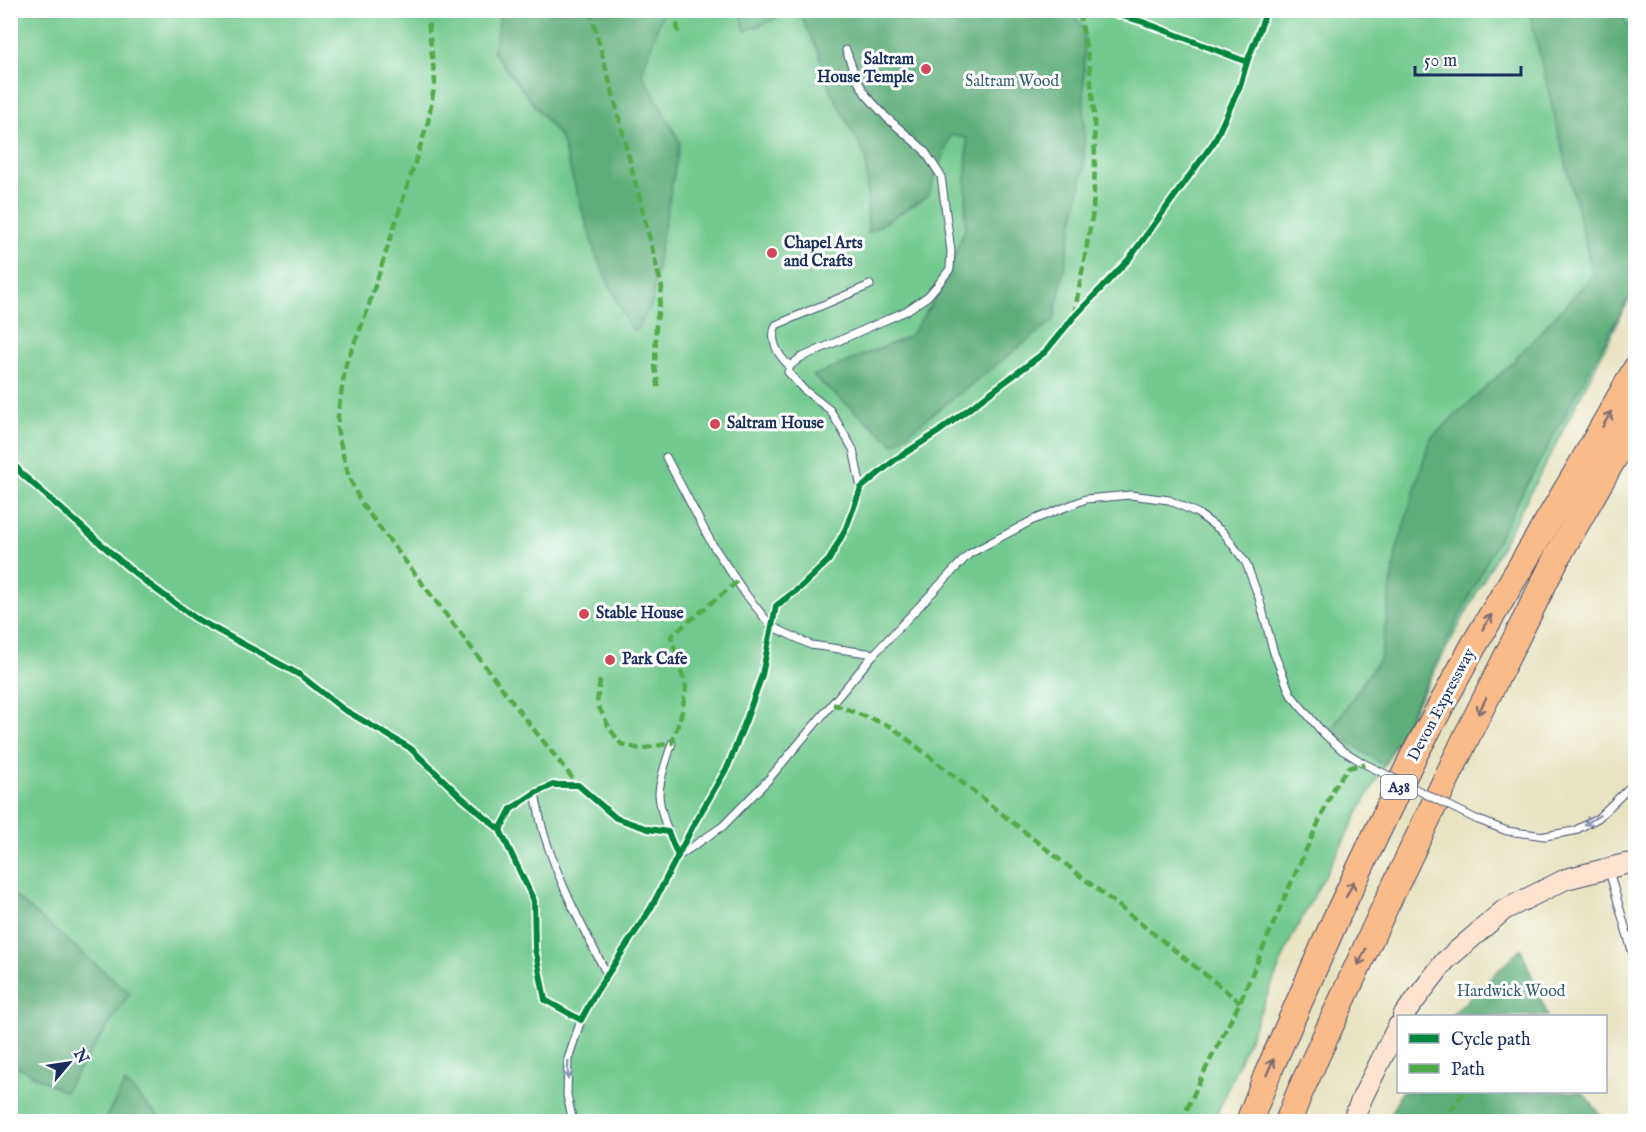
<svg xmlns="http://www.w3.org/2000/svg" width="1646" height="1132" font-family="'IM FELL English',serif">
<rect width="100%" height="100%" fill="#fff"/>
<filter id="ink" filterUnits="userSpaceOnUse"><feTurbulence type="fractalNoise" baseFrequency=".0167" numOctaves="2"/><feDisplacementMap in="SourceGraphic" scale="12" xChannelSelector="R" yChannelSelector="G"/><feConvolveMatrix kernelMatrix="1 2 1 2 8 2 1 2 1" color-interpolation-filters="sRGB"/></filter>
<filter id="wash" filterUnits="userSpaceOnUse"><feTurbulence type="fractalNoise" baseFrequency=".008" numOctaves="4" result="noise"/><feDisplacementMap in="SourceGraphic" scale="24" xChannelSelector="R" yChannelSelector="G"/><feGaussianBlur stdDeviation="1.35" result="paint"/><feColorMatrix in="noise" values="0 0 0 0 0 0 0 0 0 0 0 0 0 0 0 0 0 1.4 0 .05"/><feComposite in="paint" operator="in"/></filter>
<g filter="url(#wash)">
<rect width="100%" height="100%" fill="#e8e3c2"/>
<polygon fill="#72c98f" stroke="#467c76" stroke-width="1.5" points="10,11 1635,11 1635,288 1552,452 1292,937 1214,1121 11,1121"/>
<g fill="#5dad7a" stroke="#3c6e6c" stroke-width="1.5">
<polygon points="501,11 663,11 642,73 680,142 659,254 652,304 636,331 630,328 596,256 561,139 493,52"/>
<polygon points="740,11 740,10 795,11 745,31"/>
<polygon points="798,11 1070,11 1084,28 1084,167 1054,320 894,444 813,376 910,336 939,293 965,229 967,138 951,135 928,196 868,233 866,157 829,88 818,51"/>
<polygon points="1529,11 1619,11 1635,39 1635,286 1509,518 1384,766 1331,730 1381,656 1396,552 1430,439 1512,363 1593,275"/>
<polygon points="11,893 130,993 64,1092 11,1063"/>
<polygon points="1521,949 1548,1016 1451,1016"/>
<polygon points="125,1083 163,1121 104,1121"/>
<polygon points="1401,1092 1582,1092 1606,1121 1388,1121"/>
</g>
</g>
<g filter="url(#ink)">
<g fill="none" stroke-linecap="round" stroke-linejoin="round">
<defs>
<g id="lane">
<polyline points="846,50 856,78 866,95 886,117 924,150 941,176 951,251 950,269 940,282 928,296 906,311 800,358 790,366 788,372 803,389 830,410 853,449 861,488"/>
<path d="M790,366C778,356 769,340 776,325L870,285"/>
<polyline points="666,457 712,544 744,592 771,626 811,645 874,654"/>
<polyline points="10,460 23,475 82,527 126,566 146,582 195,618 300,675 343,709 410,748 460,796 500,830 534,901 535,948 545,1000 581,1020"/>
<path d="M672,743C667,759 660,777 659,793C659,812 671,840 678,856"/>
<path d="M535,793C538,807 540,821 544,834C559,883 583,929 607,974"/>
<polyline points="1476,819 1507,831 1545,836 1574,831 1598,818 1636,781"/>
<polyline points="500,830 511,809 535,793 553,785 578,785 616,818 648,829 668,832"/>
<polyline points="680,855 723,826 768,780 874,654 969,554 1033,520 1086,499 1130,495 1169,500 1197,513 1223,532 1246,563 1259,598 1274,653 1291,695 1324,734 1342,750 1365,764"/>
<polyline points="1609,871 1636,965"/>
<polyline points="573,1122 567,1095 568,1059 581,1020 596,992 651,908 694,824 728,766 746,720 762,675 776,606 802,586 829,560 846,528 861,488 896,459 938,432 1045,352 1073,318 1129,259 1214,142 1240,86 1247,62"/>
</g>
<g id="secondary">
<polyline points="1403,1016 1445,961 1504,910 1566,879 1625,864 1636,863"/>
<polyline points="1352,1122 1363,1096 1398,1026"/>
</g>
<g id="highway">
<polyline points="1249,1122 1267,1075 1337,916 1413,757 1474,645 1579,469 1636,369"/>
<polyline points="1288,1122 1299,1094 1383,911 1467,736 1556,559 1636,419"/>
</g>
</defs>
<use href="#lane" stroke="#3a4a6d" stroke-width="9"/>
<use href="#secondary" stroke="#3a4a6d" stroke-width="22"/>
<use href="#highway" stroke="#3a4a6d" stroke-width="28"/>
<use href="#lane" stroke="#fff" stroke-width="7"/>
<use href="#secondary" stroke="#fde4d1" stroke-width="20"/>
<use href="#highway" stroke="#fabb8b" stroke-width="26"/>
<defs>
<polyline id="lane-bridge" points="1365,764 1476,819"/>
</defs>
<use href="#lane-bridge" stroke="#3a4a6d" stroke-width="9" stroke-linecap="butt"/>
<use href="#lane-bridge" stroke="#fff" stroke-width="7"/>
<g stroke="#52ab49" stroke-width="4.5" stroke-dasharray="9 4.5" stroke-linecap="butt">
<polyline points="427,10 435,82 428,122 366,314 346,364 339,406 337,429 343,455 349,477 361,503 524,717 578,785"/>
<polyline points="590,10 614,98 662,288 656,326 655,367 659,391"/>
<polyline points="676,10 678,33"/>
<polyline points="1074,315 1093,212 1095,163 1094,113 1089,62 1079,10"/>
<polyline points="600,680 597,703 610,729 621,744 640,749 672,743 682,712 686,687 671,636 737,582"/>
<polyline points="833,704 892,727 1240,1002"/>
<polyline points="1181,1122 1203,1074 1240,1002 1287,892 1335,786 1348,768 1365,764"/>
<polyline points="1442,1122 1464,1092"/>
</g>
<defs>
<g id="cycleway">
<polyline points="1103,10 1143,22 1247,62"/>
<polyline points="10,460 23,475 82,527 126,566 146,582 195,618 300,675 343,709 410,748 460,796 500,830 534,901 535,948 545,1000 581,1020 596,992 651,908 694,824 728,766 746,720 762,675 776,606 802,586 829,560 846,528 861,488 896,459 938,432 1045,352 1073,318 1129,259 1214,142 1240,86 1247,62 1267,10"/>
<polyline points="500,830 511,809 535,793 553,785 578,785 616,818 648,829 668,832 678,856"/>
</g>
</defs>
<use href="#cycleway" stroke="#fff" stroke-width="10"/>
<use href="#cycleway" stroke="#00873e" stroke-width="6"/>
</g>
<defs><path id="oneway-shaft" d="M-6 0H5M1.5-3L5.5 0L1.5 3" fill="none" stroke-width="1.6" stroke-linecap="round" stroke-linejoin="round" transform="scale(1.5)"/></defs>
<g stroke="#7f6e72">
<use href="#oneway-shaft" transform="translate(1607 419) rotate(-60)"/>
<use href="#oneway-shaft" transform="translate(1487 622) rotate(-59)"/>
<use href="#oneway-shaft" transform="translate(1482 706) rotate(117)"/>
<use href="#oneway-shaft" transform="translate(1350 889) rotate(-64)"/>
<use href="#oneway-shaft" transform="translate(1362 957) rotate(115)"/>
<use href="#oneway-shaft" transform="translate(1270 1067) rotate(-66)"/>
</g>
<g stroke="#8d97ae">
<use href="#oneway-shaft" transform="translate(1592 820) rotate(148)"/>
<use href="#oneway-shaft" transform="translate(568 1070) rotate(91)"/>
</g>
</g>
<g fill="#d1495b" stroke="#fff" stroke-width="2">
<circle cx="926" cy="69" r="6"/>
<circle cx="772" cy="253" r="6"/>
<circle cx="715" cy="424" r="6"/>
<circle cx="584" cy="614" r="6"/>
<circle cx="610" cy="660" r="6"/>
</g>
<g text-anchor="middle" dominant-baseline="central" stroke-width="6" stroke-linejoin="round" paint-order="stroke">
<rect fill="#fff" stroke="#5f6d8e" stroke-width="1.5" x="1381" y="775" width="36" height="24" rx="4.5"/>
<g font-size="15" font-weight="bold" fill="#1b2f5e">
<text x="1399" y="787">A38</text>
</g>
<g font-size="16" font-weight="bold" fill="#1b2f5e" stroke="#fff" text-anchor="start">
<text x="914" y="60" text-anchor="end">Saltram<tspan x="914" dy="18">House Temple</tspan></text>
<text x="784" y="244">Chapel Arts<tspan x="784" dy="18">and Crafts</tspan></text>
<text x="727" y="424">Saltram House</text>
<text x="596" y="614">Stable House</text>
<text x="622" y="660">Park Cafe</text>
</g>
<g font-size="16" fill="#355d6d" stroke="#fff">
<text x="1012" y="82">Saltram Wood</text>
<text x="1511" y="992">Hardwick Wood</text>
</g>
<g font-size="16" fill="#1b2f5e" stroke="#fff">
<text transform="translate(1442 705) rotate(-62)">Devon Expressway</text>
</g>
</g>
<rect width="1646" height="1132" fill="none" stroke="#fff" stroke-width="36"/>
<rect x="1397" y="1015" width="210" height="78" fill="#ffffff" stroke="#a4acbf" stroke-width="1.5"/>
<rect x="1409" y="1034" width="30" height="9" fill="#00873e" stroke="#a4acbf" stroke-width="1.5"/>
<text x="1451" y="1045" font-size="18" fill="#1b2f5e">Cycle path</text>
<rect x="1409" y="1064" width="30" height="9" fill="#52ab49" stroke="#a4acbf" stroke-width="1.5"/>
<text x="1451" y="1075" font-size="18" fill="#1b2f5e">Path</text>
<g transform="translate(69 1063) rotate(61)" stroke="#ffffff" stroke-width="4.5" paint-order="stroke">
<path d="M0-4.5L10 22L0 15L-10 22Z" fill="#1b2f5e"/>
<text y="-9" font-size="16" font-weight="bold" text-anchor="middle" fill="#1b2f5e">N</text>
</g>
<path d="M1415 66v9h106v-9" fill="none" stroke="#1b2f5e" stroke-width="3"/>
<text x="1424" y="66" font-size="18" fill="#1b2f5e" stroke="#ffffff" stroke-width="4.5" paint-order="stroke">50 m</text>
</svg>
